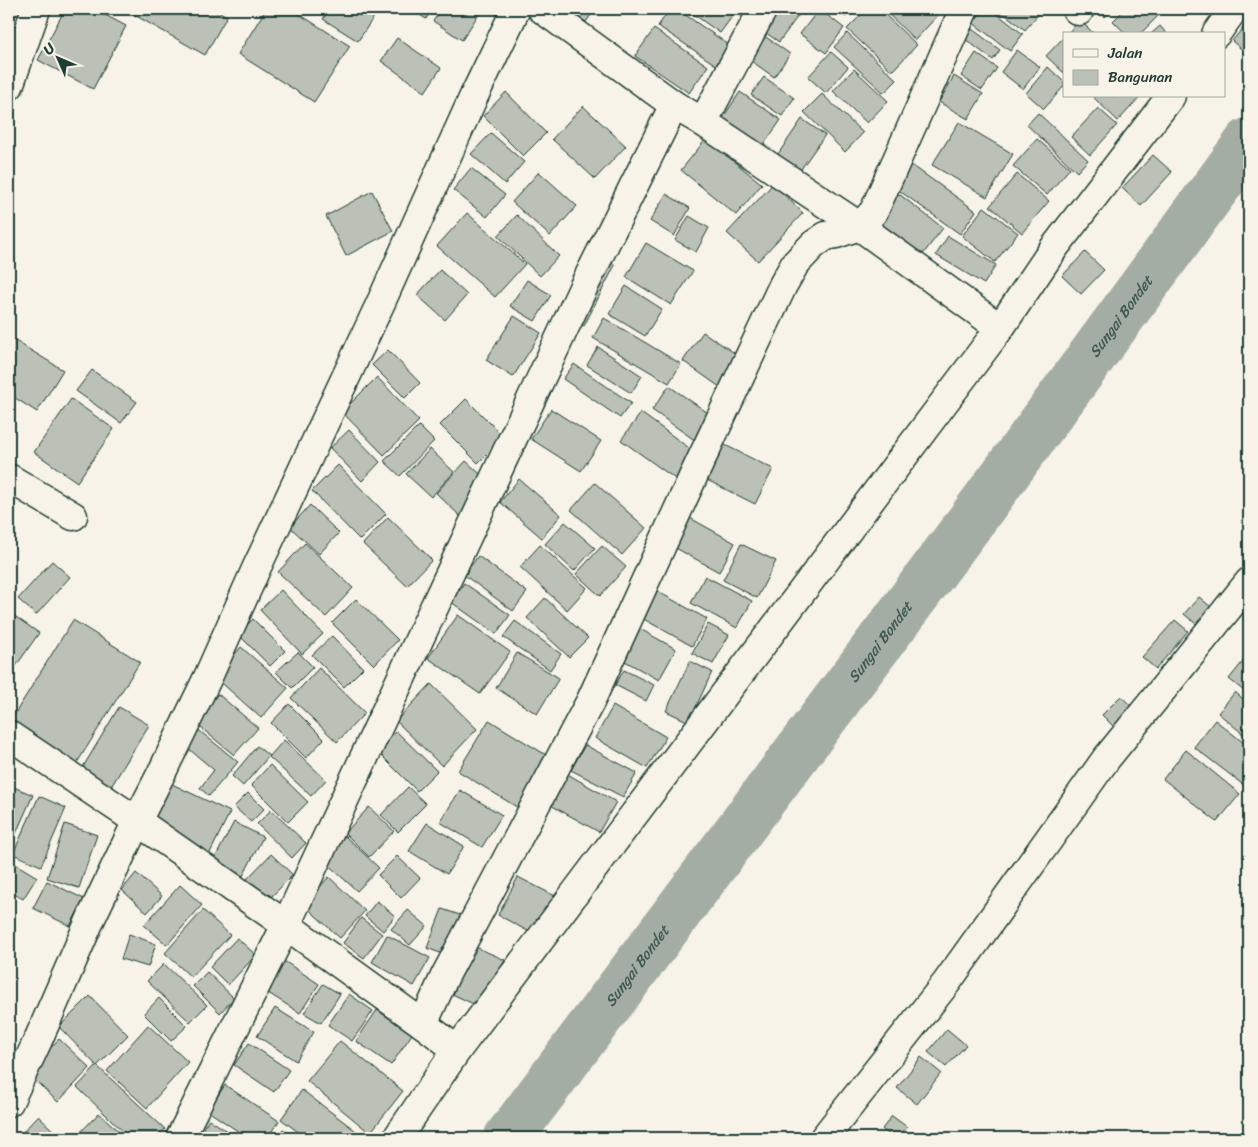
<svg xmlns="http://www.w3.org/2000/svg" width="1258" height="1147" font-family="Sriracha,sans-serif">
<rect width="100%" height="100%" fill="#f7f3e8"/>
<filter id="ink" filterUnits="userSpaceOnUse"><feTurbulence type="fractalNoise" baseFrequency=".02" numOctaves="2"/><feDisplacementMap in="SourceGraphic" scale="10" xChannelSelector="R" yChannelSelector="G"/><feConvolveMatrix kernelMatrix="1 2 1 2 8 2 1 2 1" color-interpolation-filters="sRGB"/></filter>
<g filter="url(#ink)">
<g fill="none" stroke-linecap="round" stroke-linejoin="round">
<path stroke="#a4ada3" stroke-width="49" id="s1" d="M508,1138L968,525L1249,142"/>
</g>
<g fill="#bbc1b6" stroke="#1f3d34">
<polygon points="65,9 94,9 126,26 93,89 38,60"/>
<polygon points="124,9 214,9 227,16 205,55"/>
<polygon points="266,9 291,9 350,46 314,102 238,54"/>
<polygon points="329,9 379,9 358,41 323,19"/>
<polygon points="411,9 432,9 426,19"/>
<polygon points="442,9 482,9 462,40 433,21"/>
<polygon points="566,9 595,9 586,22"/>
<polygon points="670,9 677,9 729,45 716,65 658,26"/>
<polygon points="686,9 735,9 737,10 720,33"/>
<polygon points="773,9 803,9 779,42 759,28"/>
<polygon points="819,9 844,28 826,53 800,34"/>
<polygon points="835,9 853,9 846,17"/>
<polygon points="867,9 879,9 917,45 892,71 847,29"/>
<polygon points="883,9 939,9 942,11 915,40"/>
<polygon points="984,9 991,9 1023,34 1010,51 973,23"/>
<polygon points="998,9 1043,9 1025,30"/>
<polygon points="1096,9 1112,9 1105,17"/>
<polygon points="1125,9 1165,9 1140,34 1126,34 1113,21"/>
<polygon points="1080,20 1094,34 1067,34"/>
<polygon points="1249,21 1249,54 1248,55 1232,41"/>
<polygon points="1160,26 1167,34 1151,34"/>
<polygon points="654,29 708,66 689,93 635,56"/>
<polygon points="972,29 1000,50 993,60 965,39"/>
<polygon points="847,33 897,80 884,93 834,47"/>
<polygon points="763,35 790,54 774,77 747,58"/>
<polygon points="1064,37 1064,73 1046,56"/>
<polygon points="397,38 441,68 425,92 381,61"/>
<polygon points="1017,50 1040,67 1023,89 1001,72"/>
<polygon points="831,52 848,67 826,93 808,77"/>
<polygon points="976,53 997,68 982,90 961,76"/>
<polygon points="1048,67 1064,82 1064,86 1044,109 1026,93"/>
<polygon points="854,69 888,101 867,123 833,91"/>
<polygon points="954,76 983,94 968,119 939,102"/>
<polygon points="764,77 794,98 782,116 751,95"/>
<polygon points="506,92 546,133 523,156 483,116"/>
<polygon points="740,92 781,120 760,150 720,122"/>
<polygon points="822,94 863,133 845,152 804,112"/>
<polygon points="1092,96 1141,96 1118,121"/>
<polygon points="583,106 626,146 595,179 552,139"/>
<polygon points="1098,108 1117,125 1090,155 1071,137"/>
<polygon points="1038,113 1088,160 1077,172 1027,125"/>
<polygon points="802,119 825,135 796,176 774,160"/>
<polygon points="959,122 1013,154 987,197 932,165"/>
<polygon points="491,133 524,162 505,184 471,154"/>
<polygon points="706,139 762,184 736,215 681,170"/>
<polygon points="1037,139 1070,168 1047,195 1013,166"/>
<polygon points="1153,155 1172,172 1141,206 1122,188"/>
<polygon points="906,161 976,211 960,234 890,184"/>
<polygon points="471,168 505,195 487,217 453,190"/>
<polygon points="539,172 577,206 550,236 512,202"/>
<polygon points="1017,174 1049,201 1022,233 990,206"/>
<polygon points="773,184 803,213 758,261 727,233"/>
<polygon points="372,191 393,231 346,256 326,216"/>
<polygon points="666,194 690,208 674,236 650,221"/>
<polygon points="899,194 943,228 917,262 873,229"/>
<polygon points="984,207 1018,233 995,262 962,236"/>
<polygon points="467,213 525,264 495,297 437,246"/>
<polygon points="517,215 559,256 540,276 498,236"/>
<polygon points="689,216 709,228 696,252 675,240"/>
<polygon points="948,236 996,265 984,284 936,255"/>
<polygon points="646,243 693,271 671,305 626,277"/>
<polygon points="1085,252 1104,270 1081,294 1062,276"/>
<polygon points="606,260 615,265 584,326 574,321"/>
<polygon points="440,270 467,295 445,320 417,295"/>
<polygon points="527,280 551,295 535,321 510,306"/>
<polygon points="626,286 662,309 645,336 609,314"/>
<polygon points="514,316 541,333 513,377 486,360"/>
<polygon points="604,318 681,364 669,383 593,338"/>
<polygon points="703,332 745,360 724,390 683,361"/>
<polygon points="9,337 63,370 37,412 9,394"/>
<polygon points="598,347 642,376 631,393 587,365"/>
<polygon points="388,350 420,383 405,398 372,365"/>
<polygon points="574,364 631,403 620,418 563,379"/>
<polygon points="92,370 137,402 121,423 76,391"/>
<polygon points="377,377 419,421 384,455 342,412"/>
<polygon points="669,386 714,417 696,441 652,410"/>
<polygon points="71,399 114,429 77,482 34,452"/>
<polygon points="466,399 504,437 478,463 440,425"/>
<polygon points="551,409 601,441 581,471 531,439"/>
<polygon points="641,413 696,453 677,480 621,440"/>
<polygon points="419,426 434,441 400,476 384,461"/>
<polygon points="349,430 380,462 362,481 330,448"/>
<polygon points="721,443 773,469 755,504 703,478"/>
<polygon points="430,449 454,472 431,497 406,474"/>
<polygon points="466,461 490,483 460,516 436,493"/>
<polygon points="338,465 386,514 360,540 312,491"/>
<polygon points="519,479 561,515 542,538 500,502"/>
<polygon points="595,483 646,528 622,555 571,510"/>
<polygon points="310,505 339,533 319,554 290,527"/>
<polygon points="388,517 432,560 407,586 363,544"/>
<polygon points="690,518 735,543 719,572 674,547"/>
<polygon points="565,522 595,548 574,571 545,544"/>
<polygon points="305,543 353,588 326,617 278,572"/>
<polygon points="741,544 776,561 757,598 723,580"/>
<polygon points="540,545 587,588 567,610 520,567"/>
<polygon points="602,546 626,567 600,596 576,574"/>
<polygon points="478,556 527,592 513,611 464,575"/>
<polygon points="52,561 70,577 36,615 18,599"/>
<polygon points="705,576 752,601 737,628 691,603"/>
<polygon points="464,583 510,615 496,634 451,602"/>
<polygon points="281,590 323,634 302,654 260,610"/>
<polygon points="655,590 707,619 692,646 640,617"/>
<polygon points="1199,597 1211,607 1196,624 1184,614"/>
<polygon points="545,598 588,638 569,657 527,618"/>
<polygon points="356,599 398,640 374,665 332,623"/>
<polygon points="13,615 39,633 9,676 9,621"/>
<polygon points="458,615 510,652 480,694 428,658"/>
<polygon points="253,619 285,651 270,666 238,634"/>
<polygon points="73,620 140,662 75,766 9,723"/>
<polygon points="1175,620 1188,631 1156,669 1142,657"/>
<polygon points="515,621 561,654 550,670 503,637"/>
<polygon points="708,624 729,635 713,664 692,653"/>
<polygon points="640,629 676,649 659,680 623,660"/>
<polygon points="332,636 363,668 344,687 312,655"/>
<polygon points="241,647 288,688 261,718 215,677"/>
<polygon points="298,652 313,667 292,688 276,672"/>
<polygon points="517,653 559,678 537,714 496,688"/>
<polygon points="1249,654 1249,695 1229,679"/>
<polygon points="690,661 712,672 689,722 666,711"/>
<polygon points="319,668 365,713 337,742 291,698"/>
<polygon points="624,670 654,685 646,701 615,685"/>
<polygon points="431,684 477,729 442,766 396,721"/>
<polygon points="1235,692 1249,704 1249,739 1218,713"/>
<polygon points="218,694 258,728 234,755 194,722"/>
<polygon points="1121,696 1140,715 1121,734 1102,715"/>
<polygon points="289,704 324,739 306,758 271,723"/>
<polygon points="613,706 666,737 647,768 595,738"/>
<polygon points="119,707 149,725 109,790 80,772"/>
<polygon points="489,720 551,758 520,809 458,771"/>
<polygon points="1215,720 1249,747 1249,782 1246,787 1194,747"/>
<polygon points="196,728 238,762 209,796 200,788 214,770 183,744"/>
<polygon points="396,731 437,771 417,791 377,751"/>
<polygon points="284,740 326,780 311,796 269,757"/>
<polygon points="585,745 637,773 623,797 571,770"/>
<polygon points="257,746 269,756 243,786 232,776"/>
<polygon points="1186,750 1240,794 1217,822 1163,779"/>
<polygon points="270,765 308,802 288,822 251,785"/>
<polygon points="564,772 616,802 599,832 547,803"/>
<polygon points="170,783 230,812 209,855 149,826"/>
<polygon points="9,785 33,795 9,849"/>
<polygon points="408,787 426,804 398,832 381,815"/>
<polygon points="460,790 502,815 482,847 440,822"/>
<polygon points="248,793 264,809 251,822 234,807"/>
<polygon points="39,796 66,808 41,866 13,854"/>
<polygon points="369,807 394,831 369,857 345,833"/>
<polygon points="271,810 306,843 292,858 257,824"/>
<polygon points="234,822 263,837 243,876 214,860"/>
<polygon points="427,823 464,846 447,874 409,851"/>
<polygon points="65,824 97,835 79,888 47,878"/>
<polygon points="345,836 379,868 357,891 323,860"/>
<polygon points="271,854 293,875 267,901 246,880"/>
<polygon points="397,856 420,878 401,898 378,875"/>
<polygon points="9,860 37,877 23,899 9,891"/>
<polygon points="136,873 162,896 147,913 122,890"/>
<polygon points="329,877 365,911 340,938 303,904"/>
<polygon points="518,877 557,897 537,936 498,915"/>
<polygon points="47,881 84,899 70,926 33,908"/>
<polygon points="180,885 202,905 167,945 144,925"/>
<polygon points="377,901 395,916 383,931 365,916"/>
<polygon points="442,909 463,916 448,956 427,948"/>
<polygon points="203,910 230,935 191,977 165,953"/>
<polygon points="408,910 427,926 410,945 391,929"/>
<polygon points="361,918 382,934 364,958 343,943"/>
<polygon points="129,934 156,944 148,967 121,959"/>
<polygon points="387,935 430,958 414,986 372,962"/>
<polygon points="237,938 256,955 228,985 210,967"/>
<polygon points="471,945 505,960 482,1008 448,992"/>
<polygon points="284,961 319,984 300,1013 265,991"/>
<polygon points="164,964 207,1005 190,1022 147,981"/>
<polygon points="207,972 234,998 220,1013 193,986"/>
<polygon points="323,984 340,994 321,1023 304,1013"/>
<polygon points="349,994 373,1011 352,1041 328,1025"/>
<polygon points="90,996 128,1035 97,1066 59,1027"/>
<polygon points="159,998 187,1026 171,1041 144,1014"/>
<polygon points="275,1008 314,1032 296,1061 257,1036"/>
<polygon points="377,1010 412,1034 391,1065 356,1041"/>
<polygon points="148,1025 188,1062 147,1108 107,1071"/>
<polygon points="947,1029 966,1045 946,1067 928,1052"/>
<polygon points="59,1039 90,1068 58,1102 27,1073"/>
<polygon points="340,1041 403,1091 370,1133 307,1081"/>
<polygon points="249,1043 289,1070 274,1092 234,1065"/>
<polygon points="921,1057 941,1073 917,1104 897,1088"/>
<polygon points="97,1066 165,1129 157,1138 130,1138 77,1087"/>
<polygon points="225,1085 279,1121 267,1138 248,1138 208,1111"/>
<polygon points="302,1090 360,1134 357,1138 306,1138 281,1119"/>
<polygon points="99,1113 126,1138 75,1138"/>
<polygon points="38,1116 61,1138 17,1138"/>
<polygon points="892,1116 907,1127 898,1138 894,1138 882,1129"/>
<polygon points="209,1119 237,1138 211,1138 201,1131"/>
<polygon points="283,1129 296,1138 277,1138"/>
</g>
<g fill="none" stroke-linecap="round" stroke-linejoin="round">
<defs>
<g id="minor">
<polyline points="542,9 674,105 703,122 859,226 1000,328"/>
<polyline points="1076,9 1079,11"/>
<polyline points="1216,34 1234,9"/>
<polyline points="9,86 36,9"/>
<polyline points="703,122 763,9"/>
<polyline points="9,478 73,516"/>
<polyline points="9,735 137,821 286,925 423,1024"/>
<polyline points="457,1050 423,1024 445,976 591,700 693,477 783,285 795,264 813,245 826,236 836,234 859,226 867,219 874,211 964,9"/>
<polyline points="9,1102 38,1040 92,916 137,821 163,770 208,677 256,569 382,300 474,96 516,9"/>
<polyline points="180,1138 286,925 583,288 674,105"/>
<polyline points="397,1138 457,1050 1000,328 1054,248 1171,96"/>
<polyline points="824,1138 947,982 1106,759 1180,668 1249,582"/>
</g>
</defs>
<use href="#minor" stroke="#1f3d34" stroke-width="31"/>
<use href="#minor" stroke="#f7f3e8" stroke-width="28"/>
</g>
</g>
<g text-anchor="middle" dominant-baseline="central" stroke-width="5" stroke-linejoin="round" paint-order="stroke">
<g font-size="15" font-style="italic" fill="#405950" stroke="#f7f3e8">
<text stroke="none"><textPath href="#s1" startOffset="1025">Sungai Bondet</textPath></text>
<text stroke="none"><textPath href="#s1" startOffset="620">Sungai Bondet</textPath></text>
<text stroke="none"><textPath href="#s1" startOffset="215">Sungai Bondet</textPath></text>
</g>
</g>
<rect width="1258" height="1147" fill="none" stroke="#f7f3e8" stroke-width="30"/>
<rect x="15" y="15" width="1228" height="1117" fill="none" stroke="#1f3d34" stroke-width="2" filter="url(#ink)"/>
<rect x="1063" y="32" width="162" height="65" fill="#f7f3e8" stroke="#a1aaa0"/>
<rect x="1073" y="49" width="25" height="8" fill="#f7f3e8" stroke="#a1aaa0"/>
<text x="1108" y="58" font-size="15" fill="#1f3d34">Jalan</text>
<rect x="1073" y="70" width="25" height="15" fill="#bbc1b6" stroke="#a1aaa0"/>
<text x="1108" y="82" font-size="15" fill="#1f3d34">Bangunan</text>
<g transform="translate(58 58) rotate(315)" stroke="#f7f3e8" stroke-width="4" paint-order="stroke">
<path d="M0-4L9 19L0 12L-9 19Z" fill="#1f3d34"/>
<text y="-8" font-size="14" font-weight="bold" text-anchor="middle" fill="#1f3d34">U</text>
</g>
</svg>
